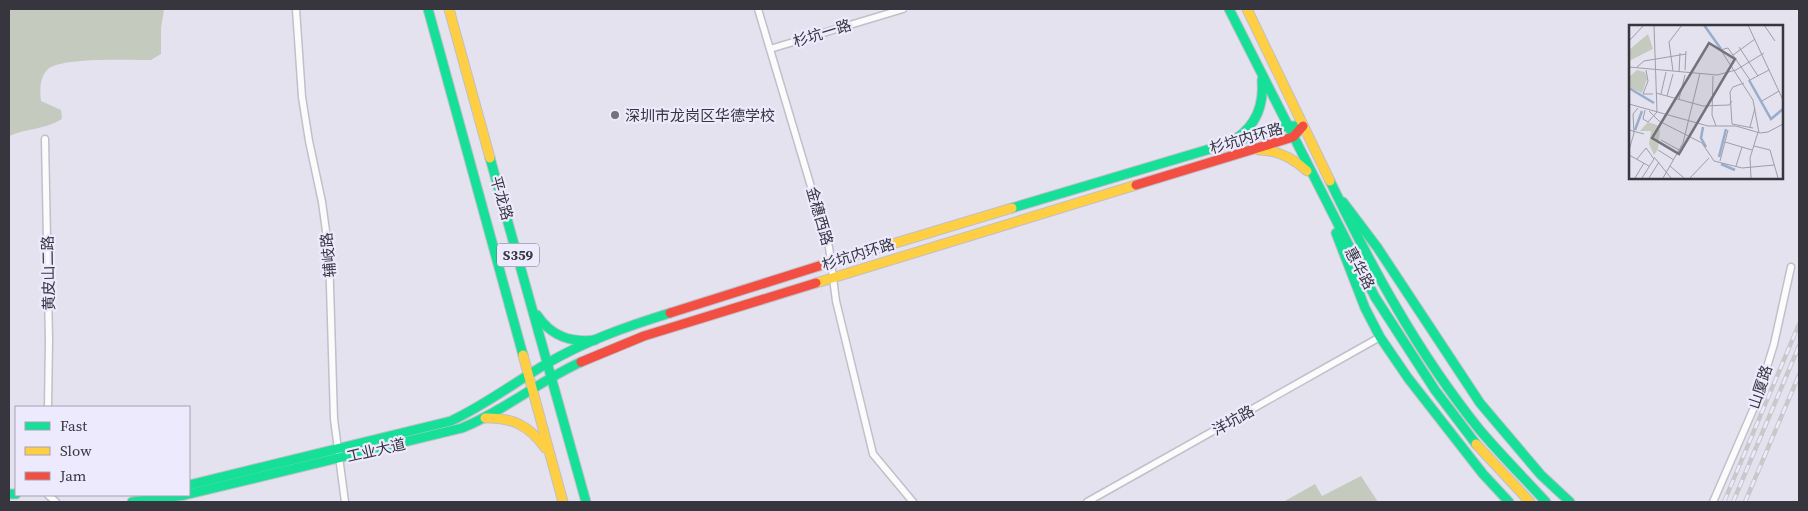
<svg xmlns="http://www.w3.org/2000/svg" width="1808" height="511" font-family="'Source Serif 4','Noto Sans SC',serif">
<rect width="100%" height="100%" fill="#e4e2ee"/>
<g fill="#c4cbbe">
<path d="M9,9H166L164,10L161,28V54L151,60C131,60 61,57 48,69C39,78 40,90 41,101L61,110L62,119C44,130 27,128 9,136Z"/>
<polygon points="1361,476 1378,502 1283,502 1315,484 1322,496"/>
</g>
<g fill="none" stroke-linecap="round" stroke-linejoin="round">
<defs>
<g id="street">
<polyline points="296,9 302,97 309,141 322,202 329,253 334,419 345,502"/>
<polyline points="758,9 829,247 836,301 873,454 913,502"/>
<polyline points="770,49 903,9"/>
<polyline points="45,139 49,340 48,407"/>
<polyline points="48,495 56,502"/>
<polyline points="1087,502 1380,337"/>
<polyline points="1713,502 1756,403 1774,344 1791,267"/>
</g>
<g id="fast">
<polyline points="428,9 523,355"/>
<polyline points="1229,9 1375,297 1435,390 1476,444"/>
<path d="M1237,138C1257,124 1264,104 1262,80"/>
<polyline points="490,158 586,502"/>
<path d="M1330,181C1372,268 1418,353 1479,429C1500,454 1524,478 1546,502"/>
<polyline points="1343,202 1377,247 1480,403 1541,475 1570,502"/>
<polyline points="1012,208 1287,126 1303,126"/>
<polyline points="1336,233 1365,308 1380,337 1408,378 1483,474 1509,502"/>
<path d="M537,315C551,336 570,343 595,340"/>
<path d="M189,485L451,421C485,405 514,383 546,364C585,341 628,326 670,313"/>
<polyline points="9,494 16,494"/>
<path d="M189,494L462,428C504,411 539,381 581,362"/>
<polyline points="132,502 185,495"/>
</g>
<g id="slow">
<polyline points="449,9 490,158"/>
<polyline points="1247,9 1330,181"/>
<path d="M1259,150C1278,150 1293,158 1307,171"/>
<polyline points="819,266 1012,208"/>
<polyline points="816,283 1136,185"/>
<polyline points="523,355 563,502"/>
<path d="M485,418C512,417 530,426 545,448"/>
<polyline points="1476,444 1530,502"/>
</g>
<g id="jam">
<polyline points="1136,185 1293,137 1303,126"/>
<polyline points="670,313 819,266"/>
<polyline points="581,362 644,336 816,283"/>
</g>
</defs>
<use href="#street" stroke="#c1bfc9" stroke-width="9"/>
<use href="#fast" stroke="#c1bfc9" stroke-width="11"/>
<use href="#slow" stroke="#c1bfc9" stroke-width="11"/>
<use href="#jam" stroke="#c1bfc9" stroke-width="11"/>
<use href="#street" stroke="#fbfbfc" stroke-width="6"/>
<use href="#fast" stroke="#16e098" stroke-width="9"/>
<use href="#slow" stroke="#ffcf43" stroke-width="9"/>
<use href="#jam" stroke="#f24e42" stroke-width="9"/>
<defs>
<g id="rail">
<polyline points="1724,502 1799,324"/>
<polyline points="1733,502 1799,346"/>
<polyline points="1745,502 1799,375"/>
</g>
</defs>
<use href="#rail" stroke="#c8c8cb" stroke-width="4.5"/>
<use href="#rail" stroke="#edeafe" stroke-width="2.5" stroke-dasharray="8" stroke-linecap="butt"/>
</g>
<circle fill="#74727c" stroke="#edeafe" stroke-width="2" cx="615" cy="115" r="5"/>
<g text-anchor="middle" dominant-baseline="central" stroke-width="4.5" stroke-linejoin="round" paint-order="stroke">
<rect fill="#edeafe" stroke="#6e6c78" stroke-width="1" x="497" y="243.5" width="42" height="23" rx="4"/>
<g font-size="14" font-weight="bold" fill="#37363f">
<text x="518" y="255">S359</text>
</g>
<g font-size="15" fill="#37363f" stroke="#edeafe">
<text transform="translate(822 33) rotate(-17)">杉坑一路</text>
<text transform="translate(1246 138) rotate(-16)">杉坑内环路</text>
<text transform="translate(502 198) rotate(74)">平龙路</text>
<text transform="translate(820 216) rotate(74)">金穗西路</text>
<text transform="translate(858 254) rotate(-17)">杉坑内环路</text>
<text transform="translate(328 255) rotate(-95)">辅岐路</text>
<text transform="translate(1360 268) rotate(62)">惠华路</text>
<text transform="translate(48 273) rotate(-91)">黄皮山二路</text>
<text transform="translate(1760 387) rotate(-72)">山厦路</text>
<text transform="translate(1233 420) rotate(-29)">洋坑路</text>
<text transform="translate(376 450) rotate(-13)">工业大道</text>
</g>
<g font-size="15" fill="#37363f" stroke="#edeafe" text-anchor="start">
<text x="625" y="115">深圳市龙岗区华德学校</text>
</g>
</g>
<g transform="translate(1629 25)">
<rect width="154" height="154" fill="#e4e2ee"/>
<path d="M19,9L24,24L0,36V25ZM8,45L16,47L18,54L13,68L0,62V52ZM19,97L28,100L31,106L29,124L25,130L20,119L22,106H11Z" fill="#c4cbbe"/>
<path fill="none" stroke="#98adcc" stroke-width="2.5" d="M75,0L92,24M120,55L142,94L154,84M0,63L25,78M74,102L72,113L77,122M6,105L13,86M90,132L97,104M92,139L106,145"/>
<path fill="none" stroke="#9f9da8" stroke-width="1" d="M119,0L154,75M135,0L146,16M0,16L15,0M110,22L129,51M91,25L99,23L121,55L140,45M93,27L124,75L130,108M104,30L126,14M0,42L88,50L107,45L135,28M8,42L15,36L57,29M17,45L19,56L14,69H24M56,45L57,26M44,46L40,17L53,0M50,47L51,28M84,51L83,90L87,101M115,58L104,62L101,67L103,99L124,103M27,68L74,81L100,80L103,76M32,69L37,47M38,71L44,49M50,74L56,50M133,76L150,66M0,79L79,101H107L131,108L139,107L154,99M16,85L14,94L19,97M20,86L30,96L73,118L85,136L113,143L145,140M19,97L28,87L25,0M121,102L126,83M0,105L15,109M32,115L50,125M96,117L123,125M125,121L141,125L149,153M0,125L5,108L4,89L9,83M29,125L45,135M0,130L20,141M25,132L42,153M8,134L17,123L25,134M91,136L99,105M41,141L55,153M107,141L113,122M6,153L15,138M13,153L25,134M20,153L30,137M34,153L54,118L71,48M61,153L80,133M122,153L121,133L129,107"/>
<path fill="#74727c" fill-opacity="0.15" stroke="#74727c" stroke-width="2.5" d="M80,18L106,34L50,129L23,113Z"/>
<rect width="154" height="154" fill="none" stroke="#37363f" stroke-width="2.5"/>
</g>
<rect width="1808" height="511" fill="none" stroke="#37363f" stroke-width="20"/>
<rect x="15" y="406" width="175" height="90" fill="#edeafe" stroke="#a4a2b2"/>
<rect x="25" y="422" width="25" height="8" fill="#16e098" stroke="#a4a2b2"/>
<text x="60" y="431" font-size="15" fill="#37363f">Fast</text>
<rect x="25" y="447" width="25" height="8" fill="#ffcf43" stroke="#a4a2b2"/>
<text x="60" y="456" font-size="15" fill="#37363f">Slow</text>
<rect x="25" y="472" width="25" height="8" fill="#f24e42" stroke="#a4a2b2"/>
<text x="60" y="481" font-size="15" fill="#37363f">Jam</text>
</svg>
